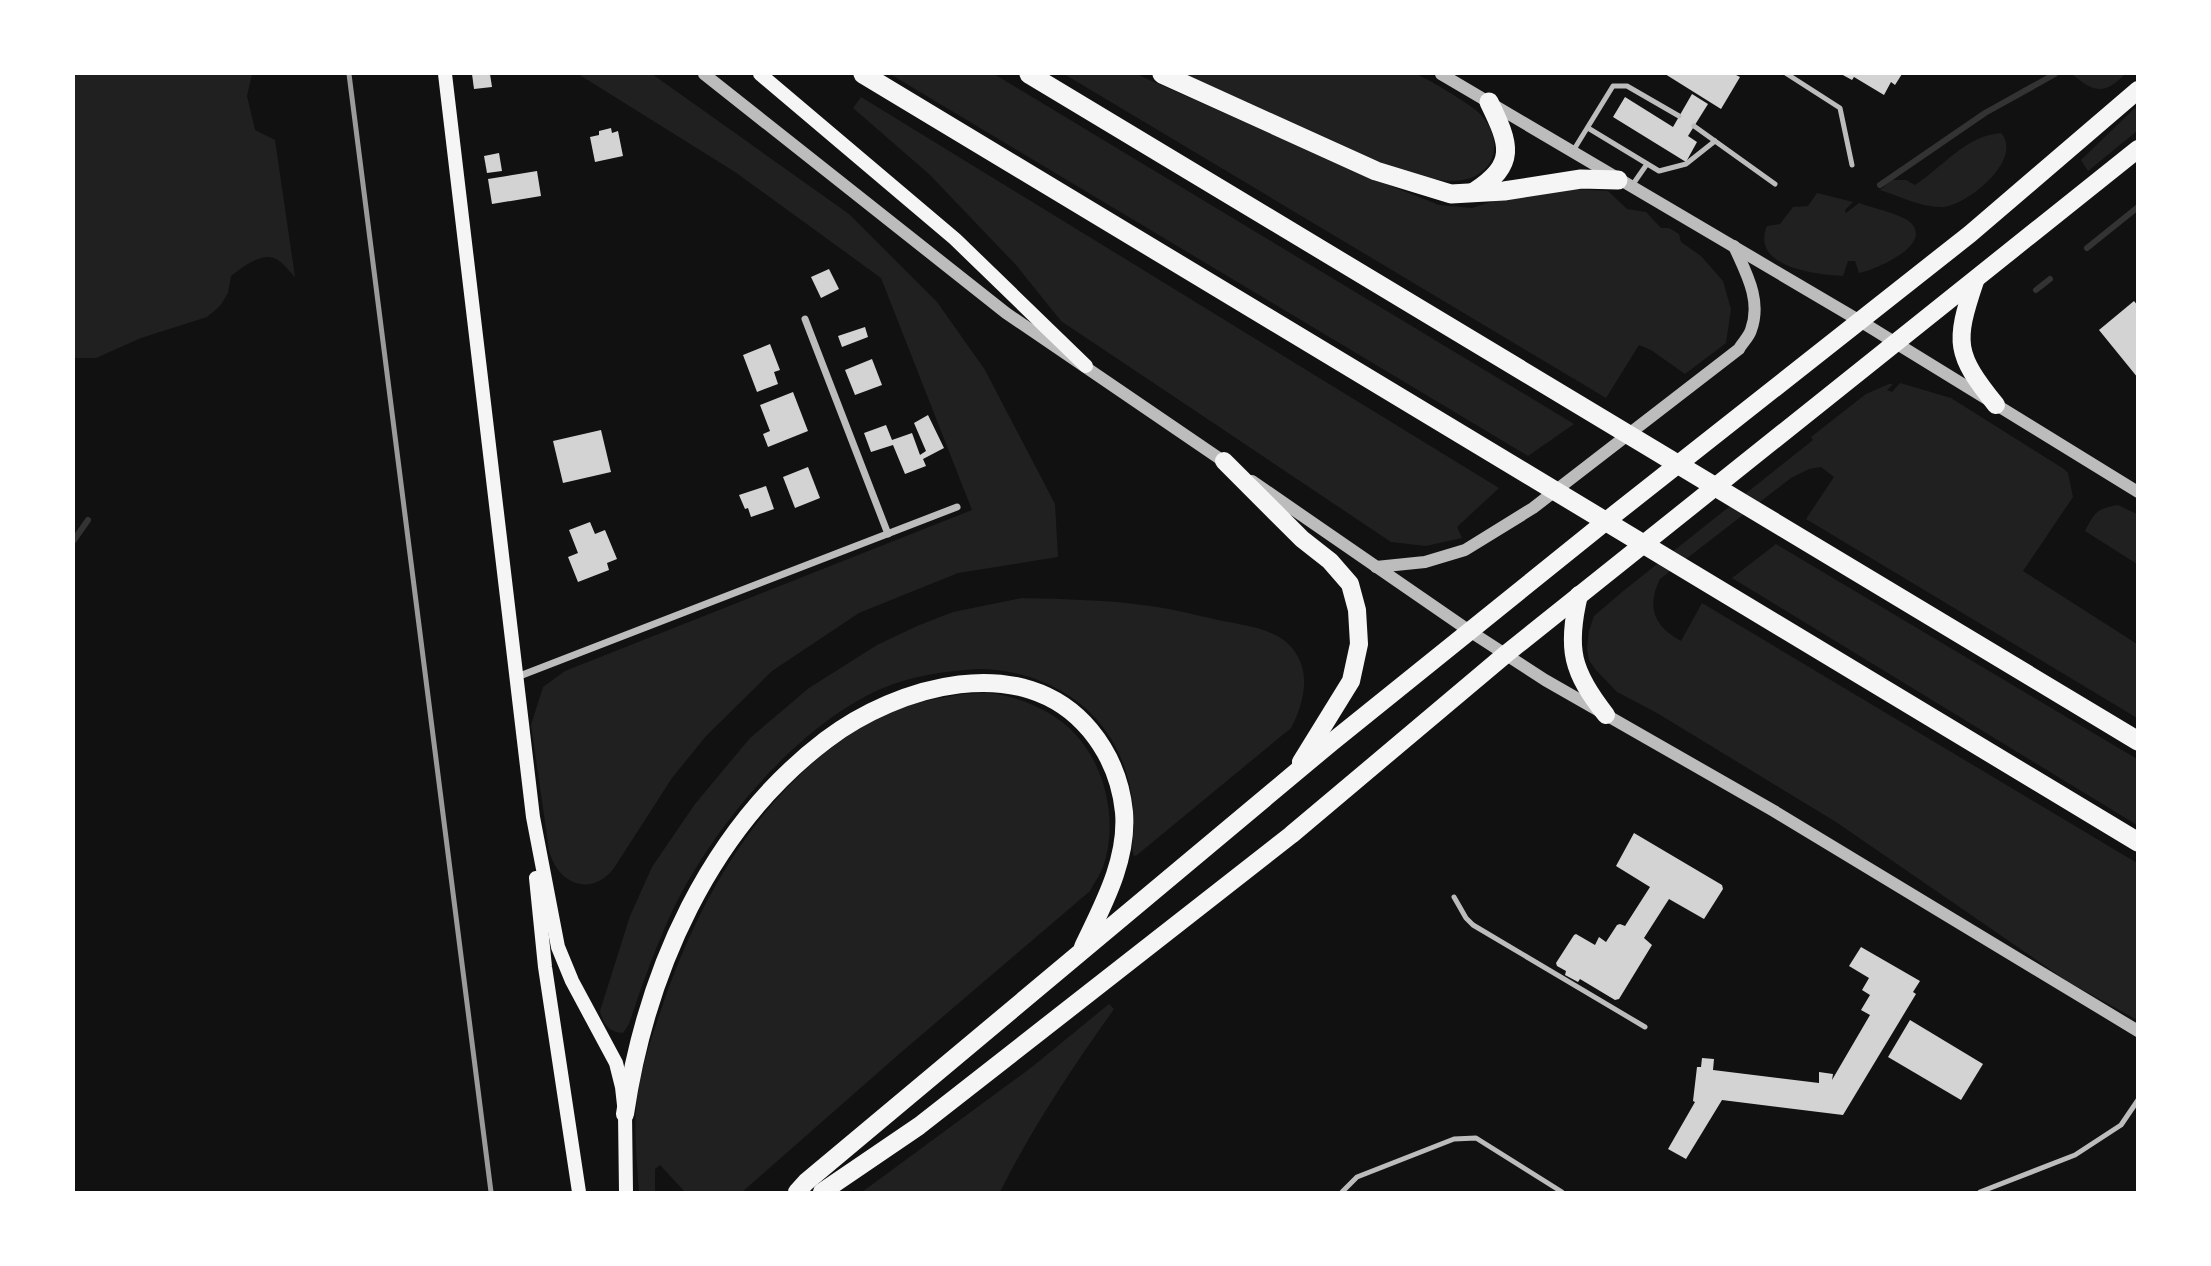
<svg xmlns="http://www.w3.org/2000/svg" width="2211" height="1266" font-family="'Noto Sans',sans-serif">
<rect width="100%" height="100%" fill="#111"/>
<g fill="#202020">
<path d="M74,74H252L247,96L255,130L275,140L295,277C290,272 284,264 278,260C263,250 243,267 231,276L228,293L220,306L207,317L141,338L96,358H74Z"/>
<path d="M578,74H652L849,214L937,302L985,370L1055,504L1058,557L958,573L859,613L772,671L706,736L672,778L614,868C591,898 557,884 549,850L531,725L543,687L565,671L972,510L881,278L735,172Z"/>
<polygon points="890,74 994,74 1574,424 1528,456"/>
<polygon points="1064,74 1136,74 1381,182 1439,205 1472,208 1494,201 1572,189 1608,191 1627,209 1646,212 1661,228 1669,228 1679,234 1681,242 1701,256 1723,281 1731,309 1726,343 1685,374 1651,350 1639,345 1606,398"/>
<path d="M1182,74C1240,74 1298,74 1357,74C1371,74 1403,70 1415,74C1424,76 1471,105 1478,112C1508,141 1495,181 1452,181C1415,181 1361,154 1327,138C1278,117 1230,95 1182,74Z"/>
<path d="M2072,74H2125C2104,96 2093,92 2072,74Z"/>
<polygon points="861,97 1499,488 1457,527 1462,538 1426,546 1391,542 1061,321 1016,265 929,174 853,108"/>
<polygon points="2137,106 2137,131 2088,171 2081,160"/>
<path d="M2001,133C2024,159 1968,205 1943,207C1923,208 1899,196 1880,190L1892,180H1906L1915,185C1943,167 1965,136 2001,133Z"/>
<path d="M1817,193L1853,202L1845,210L1846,213L1859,203C1872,208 1902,214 1911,223C1933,245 1875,270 1859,273L1855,261H1848L1843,276C1816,275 1750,267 1767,226L1780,224L1793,207L1808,206Z"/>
<path d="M1900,383L1951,398L2064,469L2068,473L2073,497L2023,571L2137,644V718L1806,519L1834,477L1821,467L1809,469L1791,478L1660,579C1646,607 1654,627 1681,641L1702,603L2137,863V1020L2067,981L1836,822L1657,713L1617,692L1595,669L1589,660L1587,648L1589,631L1594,616L1622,592L1813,440L1811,437L1866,394L1889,384H1893L1887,390L1892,392Z"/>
<path d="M2118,505L2137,514V564L2085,531C2095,512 2096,509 2118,505Z"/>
<polygon points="1776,544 2137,759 2137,825 1732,578"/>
<path d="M1022,598C1065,599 1108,600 1150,606C1173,609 1196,615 1218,620C1242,625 1276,628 1292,648C1312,672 1304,703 1291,728L1137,855L1134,856C1130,846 1134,835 1134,824C1134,792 1125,757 1105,730C1077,690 1024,668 976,669C945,671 912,676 883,688C794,726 703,838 666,925C652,957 640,991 629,1024L623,1033C609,1032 603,1024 600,1011L630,916L652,867L695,804L750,738L809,688L877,645L917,626L953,612Z"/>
<path d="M963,694C974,694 986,692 996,694C1025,699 1056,713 1076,735C1107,769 1118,824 1103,867C1100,875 1094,883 1090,891L898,1055L742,1192H685L660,1165L655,1169V1192H639C637,1164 634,1136 636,1108C639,1075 650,1041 661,1010C699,896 767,777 877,718C903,704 934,699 963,694Z"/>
<path d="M1109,1004L1114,1009C1072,1068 1032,1128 1000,1192H862L1032,1067Z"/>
</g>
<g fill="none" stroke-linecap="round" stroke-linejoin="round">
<g stroke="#333" stroke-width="6">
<polyline points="1880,185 1985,113 2055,74"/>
<polyline points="2087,248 2138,207"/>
<polyline points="2036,290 2050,279"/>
<polyline points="74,540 88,520"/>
</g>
</g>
<g fill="#d3d3d3">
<polygon points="472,74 490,74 492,87 474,89"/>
<polygon points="1665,74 1734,74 1740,77 1721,109"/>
<polygon points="1841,74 1902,74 1895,85 1891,82 1884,95 1854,77 1852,80"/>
<polygon points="1692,94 1708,104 1688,136 1697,142 1686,162 1613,117 1625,97 1673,127"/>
<polygon points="611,128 612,133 618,131 623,156 595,162 590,137 599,135 599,131"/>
<polygon points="499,153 502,171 487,173 484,156"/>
<polygon points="537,171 541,196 492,204 488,179"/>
<polygon points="829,269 839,289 821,298 811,277"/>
<polygon points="2134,301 2138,306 2138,378 2099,330"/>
<polygon points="865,327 868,337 842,347 838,336"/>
<polygon points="770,344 780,370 774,372 778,384 757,392 743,355"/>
<polygon points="872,359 882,385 855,395 845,370"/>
<polygon points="793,392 808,431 768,447 763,434 770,431 760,405"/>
<polygon points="928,415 944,448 923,459 926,466 905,474 893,445 871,452 864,433 886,425 892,440 912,433 920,455 926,451 914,423"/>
<polygon points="601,430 611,472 563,483 553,441"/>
<polygon points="808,467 820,498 795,508 783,477"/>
<polygon points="766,486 774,509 751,517 748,508 745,509 739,495"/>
<polygon points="590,522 595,534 605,530 617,559 607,563 609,570 578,582 568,557 578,553 569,530"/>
<polygon points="1634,833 1722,885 1723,889 1704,919 1669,899 1644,938 1652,945 1619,999 1615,1000 1580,979 1578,982 1565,975 1566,971 1557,966 1556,963 1574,935 1576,934 1595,945 1599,937 1606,942 1617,925 1620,924 1625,926 1650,887 1616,866"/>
<polygon points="1861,947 1920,981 1913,992 1916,994 1843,1115 1722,1100 1686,1159 1668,1149 1695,1102 1693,1101 1697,1067 1701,1067 1702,1058 1714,1059 1713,1070 1819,1083 1819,1072 1833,1074 1832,1080 1870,1015 1861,1010 1870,995 1862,990 1869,978 1849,966"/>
<polygon points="1910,1020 1983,1064 1961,1100 1888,1057"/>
</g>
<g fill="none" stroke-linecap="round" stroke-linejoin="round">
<g stroke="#bcbcbc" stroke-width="5">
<polyline points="1787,74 1840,108 1852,165"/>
<polyline points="1694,126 1775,184"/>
<polyline points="1588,128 1659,171 1686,164 1715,141"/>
<polyline points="1573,151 1613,86 1627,86 1679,116"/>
<polyline points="1631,187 1647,164"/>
<polyline points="1454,897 1466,918 1473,925 1645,1027"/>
<polyline points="1342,1192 1357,1177 1454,1139 1476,1138 1562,1192"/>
<polyline points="1980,1192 2075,1155 2121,1125 2138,1100"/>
</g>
<g stroke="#bcbcbc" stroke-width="7">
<polyline points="805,319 888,534"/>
<polyline points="517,677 957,507"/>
</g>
<g stroke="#bcbcbc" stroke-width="12">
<polyline points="704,74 1006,313 1229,465"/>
<polyline points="1441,74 1860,321 2138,492"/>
<polyline points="1252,481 1471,632 1545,680 1774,811 2138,1031"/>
<path d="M1376,567L1425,562L1465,550L1533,508L1739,349C1742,343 1749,337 1751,330C1762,300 1746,273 1734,246"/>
</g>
<g stroke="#f5f5f5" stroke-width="14">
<polyline points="445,74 533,817 558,947 572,981 616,1063 622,1087 625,1114 626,1192"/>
<polyline points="760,74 955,239 1086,366"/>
<polyline points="536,878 545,967 579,1192"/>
</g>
<g stroke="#f5f5f5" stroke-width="18">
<path d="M1975,281C1954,343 1955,354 1996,405"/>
<polyline points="1224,461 1302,539 1330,561 1350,584 1357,610 1359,644 1351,681 1301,762"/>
<path d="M1579,595C1566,649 1572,672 1606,715"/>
<path d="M625,1114C646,972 709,829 826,740C897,686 1023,649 1090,730C1109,753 1121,782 1124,812C1128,860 1103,905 1083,947"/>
<polyline points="797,1192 806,1182 1332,742 1615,514 1970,234 2138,90"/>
<polyline points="822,1192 919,1126 1291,835 1506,654 2138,149"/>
</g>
<g stroke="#f5f5f5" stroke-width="19">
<polyline points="863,74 2138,842"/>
<polyline points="1029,74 2138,741"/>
<polyline points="1162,74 1376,171 1451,194 1504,191 1581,179 1618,180"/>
<path d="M1474,192C1517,164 1510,145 1489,102"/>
</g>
<polyline stroke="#9a9a9a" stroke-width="5" points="349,74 491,1192"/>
</g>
<rect width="2211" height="1266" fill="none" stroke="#ffffff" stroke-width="150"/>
</svg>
